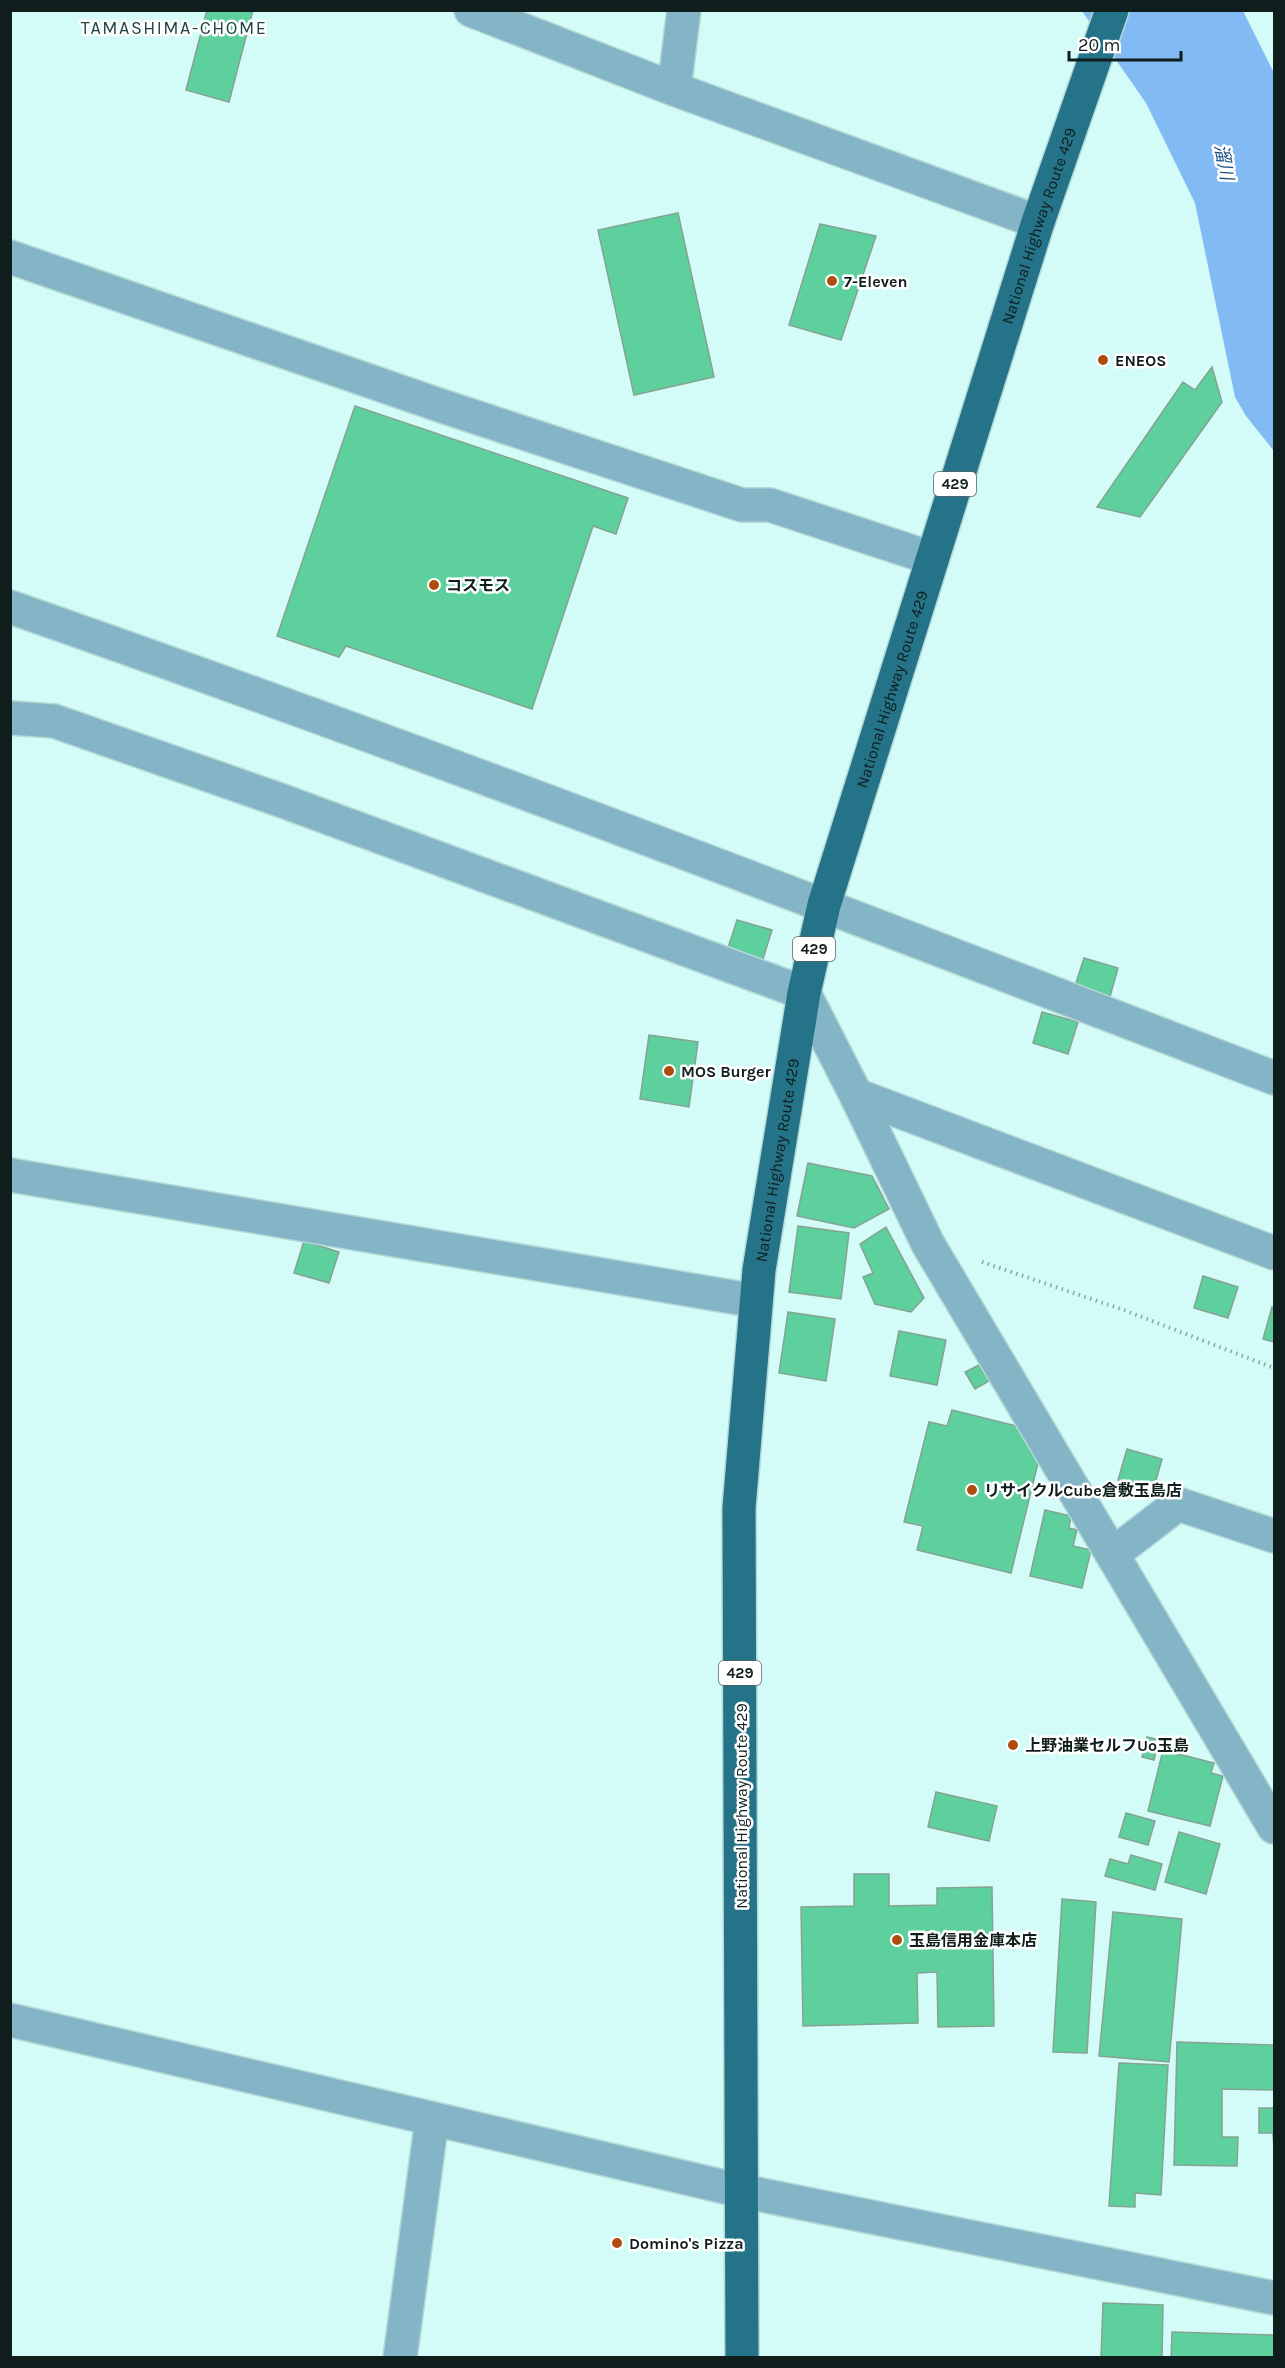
<svg xmlns="http://www.w3.org/2000/svg" width="1285" height="2368" font-family="Karla,'Noto Sans JP',sans-serif">
<rect width="100%" height="100%" fill="#d3fbf8"/>
<polygon fill="#82baf4" points="1082,11 1243,11 1274,73 1274,451 1246,416 1235,397 1195,203 1146,103"/>
<g fill="#5ed09e" stroke="#84a393" stroke-width="1.5">
<polygon points="207,10 253,10 229,102 186,90"/>
<polygon points="678,213 714,377 634,395 598,230"/>
<polygon points="820,224 876,236 841,340 789,325"/>
<polygon points="1212,367 1222,402 1140,517 1097,507 1183,382 1195,390"/>
<polygon points="355,406 628,498 616,534 593,526 532,709 346,646 339,657 277,636"/>
<polygon points="737,920 772,930 762,962 727,951"/>
<polygon points="1084,958 1118,968 1109,1000 1074,989"/>
<polygon points="1042,1012 1078,1022 1068,1054 1033,1043"/>
<polygon points="649,1035 698,1042 689,1107 640,1099"/>
<polygon points="808,1163 872,1176 889,1209 854,1228 797,1216"/>
<polygon points="798,1226 849,1233 841,1299 789,1292"/>
<polygon points="886,1227 924,1298 911,1312 875,1304 863,1277 873,1273 860,1244"/>
<polygon points="304,1241 339,1252 329,1283 294,1273"/>
<polygon points="1203,1276 1238,1287 1228,1318 1194,1308"/>
<polygon points="1272,1307 1274,1308 1274,1342 1263,1339"/>
<polygon points="788,1312 835,1319 826,1381 779,1373"/>
<polygon points="899,1331 946,1340 937,1385 890,1376"/>
<polygon points="979,1365 989,1381 975,1389 965,1372"/>
<polygon points="952,1410 1016,1426 1039,1459 1011,1573 917,1550 923,1526 904,1522 929,1422 947,1426"/>
<polygon points="1127,1449 1162,1459 1153,1491 1118,1480"/>
<polygon points="1045,1510 1071,1516 1069,1528 1077,1530 1073,1546 1091,1550 1082,1588 1030,1576"/>
<polygon points="1147,1737 1159,1740 1154,1760 1142,1757"/>
<polygon points="1163,1750 1214,1763 1211,1773 1223,1776 1210,1826 1148,1811"/>
<polygon points="936,1792 997,1806 989,1841 928,1827"/>
<polygon points="1126,1813 1155,1821 1148,1845 1119,1837"/>
<polygon points="1179,1832 1220,1844 1206,1894 1165,1882"/>
<polygon points="1131,1855 1162,1864 1155,1890 1105,1876 1110,1859 1128,1864"/>
<polygon points="854,1874 889,1874 889,1906 937,1905 937,1888 992,1887 994,2026 938,2027 937,1972 917,1973 918,2023 803,2026 801,1907 854,1906"/>
<polygon points="1062,1899 1096,1902 1087,2053 1053,2052"/>
<polygon points="1113,1912 1182,1919 1169,2062 1099,2056"/>
<polygon points="1177,2042 1274,2045 1274,2090 1222,2089 1222,2137 1238,2137 1237,2166 1174,2165"/>
<polygon points="1119,2063 1168,2065 1161,2195 1135,2193 1135,2207 1109,2206"/>
<polygon points="1259,2108 1274,2108 1274,2149 1273,2133 1259,2133"/>
<polygon points="1103,2303 1163,2305 1162,2358 1101,2358"/>
<polygon points="1172,2332 1274,2335 1274,2358 1171,2358"/>
</g>
<g fill="none" stroke-linecap="round" stroke-linejoin="round">
<defs>
<g id="minor">
<polyline points="471,10 674,89 1038,222"/>
<polyline points="674,89 684,10"/>
<polyline points="10,257 442,406 742,505 770,505 931,558"/>
<path d="M10,607C435,755 855,917 1274,1078"/>
<polyline points="10,718 54,721 280,800 804,993 856,1095 928,1244 1274,1827"/>
<polyline points="856,1095 1274,1253"/>
<polyline points="10,1175 756,1301"/>
<polyline points="1113,1554 1178,1504 1274,1536"/>
<polyline points="10,2020 742,2191 1274,2298"/>
<polyline points="400,2358 432,2119"/>
</g>
<g id="trunk">
<path id="s1" d="M742,2358L739,1508L759,1270L804,993L824,905L1038,222L1112,10"/>
</g>
</defs>
<use href="#minor" stroke="#b4d8d5" stroke-width="36"/>
<use href="#trunk" stroke="#b4d8d5" stroke-width="36"/>
<polyline stroke="#89a8a5" stroke-width="4" stroke-dasharray="1.5 4.5" stroke-linecap="butt" points="982,1262 1121,1309 1274,1368"/>
<use href="#minor" stroke="#84b5c6" stroke-width="33"/>
<use href="#trunk" stroke="#247389" stroke-width="33"/>
</g>
<g fill="#af4d10" stroke="#fff" stroke-width="2">
<circle cx="832" cy="281" r="6"/>
<circle cx="1103" cy="360" r="6"/>
<circle cx="434" cy="585" r="6"/>
<circle cx="669" cy="1071" r="6"/>
<circle cx="972" cy="1490" r="6"/>
<circle cx="1013" cy="1745" r="6"/>
<circle cx="897" cy="1940" r="6"/>
<circle cx="617" cy="2243" r="6"/>
</g>
<g text-anchor="middle" dominant-baseline="central" stroke-width="5" stroke-linejoin="round" paint-order="stroke">
<g fill="#fff" stroke="#576261" stroke-width="1.5">
<rect x="934" y="472" width="42" height="24" rx="4.5"/>
<rect x="793" y="937" width="42" height="24" rx="4.5"/>
<rect x="719" y="1661" width="42" height="24" rx="4.5"/>
</g>
<g font-size="15" font-weight="bold" fill="#0f1e1d">
<text x="955" y="484">429</text>
<text x="814" y="949">429</text>
<text x="740" y="1673">429</text>
</g>
<g font-size="16" fill="#0f1e1d" stroke="#fff">
<text stroke="none"><textPath href="#s1" startOffset="2172">National Highway Route 429</textPath></text>
<text stroke="none"><textPath href="#s1" startOffset="1686">National Highway Route 429</textPath></text>
<text stroke="none"><textPath href="#s1" startOffset="1200">National Highway Route 429</textPath></text>
<text transform="translate(741 1806) rotate(-90)">National Highway Route 429</text>
</g>
<g font-size="16" font-weight="bold" fill="#0f1e1d" stroke="#fff" text-anchor="start">
<text x="844" y="281">7-Eleven</text>
<text x="1115" y="360">ENEOS</text>
<text x="446" y="585">コスモス</text>
<text x="681" y="1071">MOS Burger</text>
<text x="984" y="1490">リサイクルCube倉敷玉島店</text>
<text x="1025" y="1745">上野油業セルフUo玉島</text>
<text x="909" y="1940">玉島信用金庫本店</text>
<text x="629" y="2243">Domino's Pizza</text>
</g>
<g font-size="18" letter-spacing="1.5" fill="#204442" stroke="#fff">
<text x="174" y="28">TAMASHIMA-CHOME</text>
</g>
<g font-size="18" font-style="italic" fill="#225483" stroke="#fff">
<text transform="translate(1224 162) rotate(79)">溜川</text>
</g>
</g>
<rect width="1285" height="2368" fill="none" stroke="#0f1e1d" stroke-width="24"/>
<path d="M1069 51v9h112v-9" fill="none" stroke="#0f1e1d" stroke-width="3"/>
<text x="1078" y="51" font-size="18" fill="#0f1e1d" stroke="#ffffff" stroke-width="4.5" paint-order="stroke">20 m</text>
</svg>
